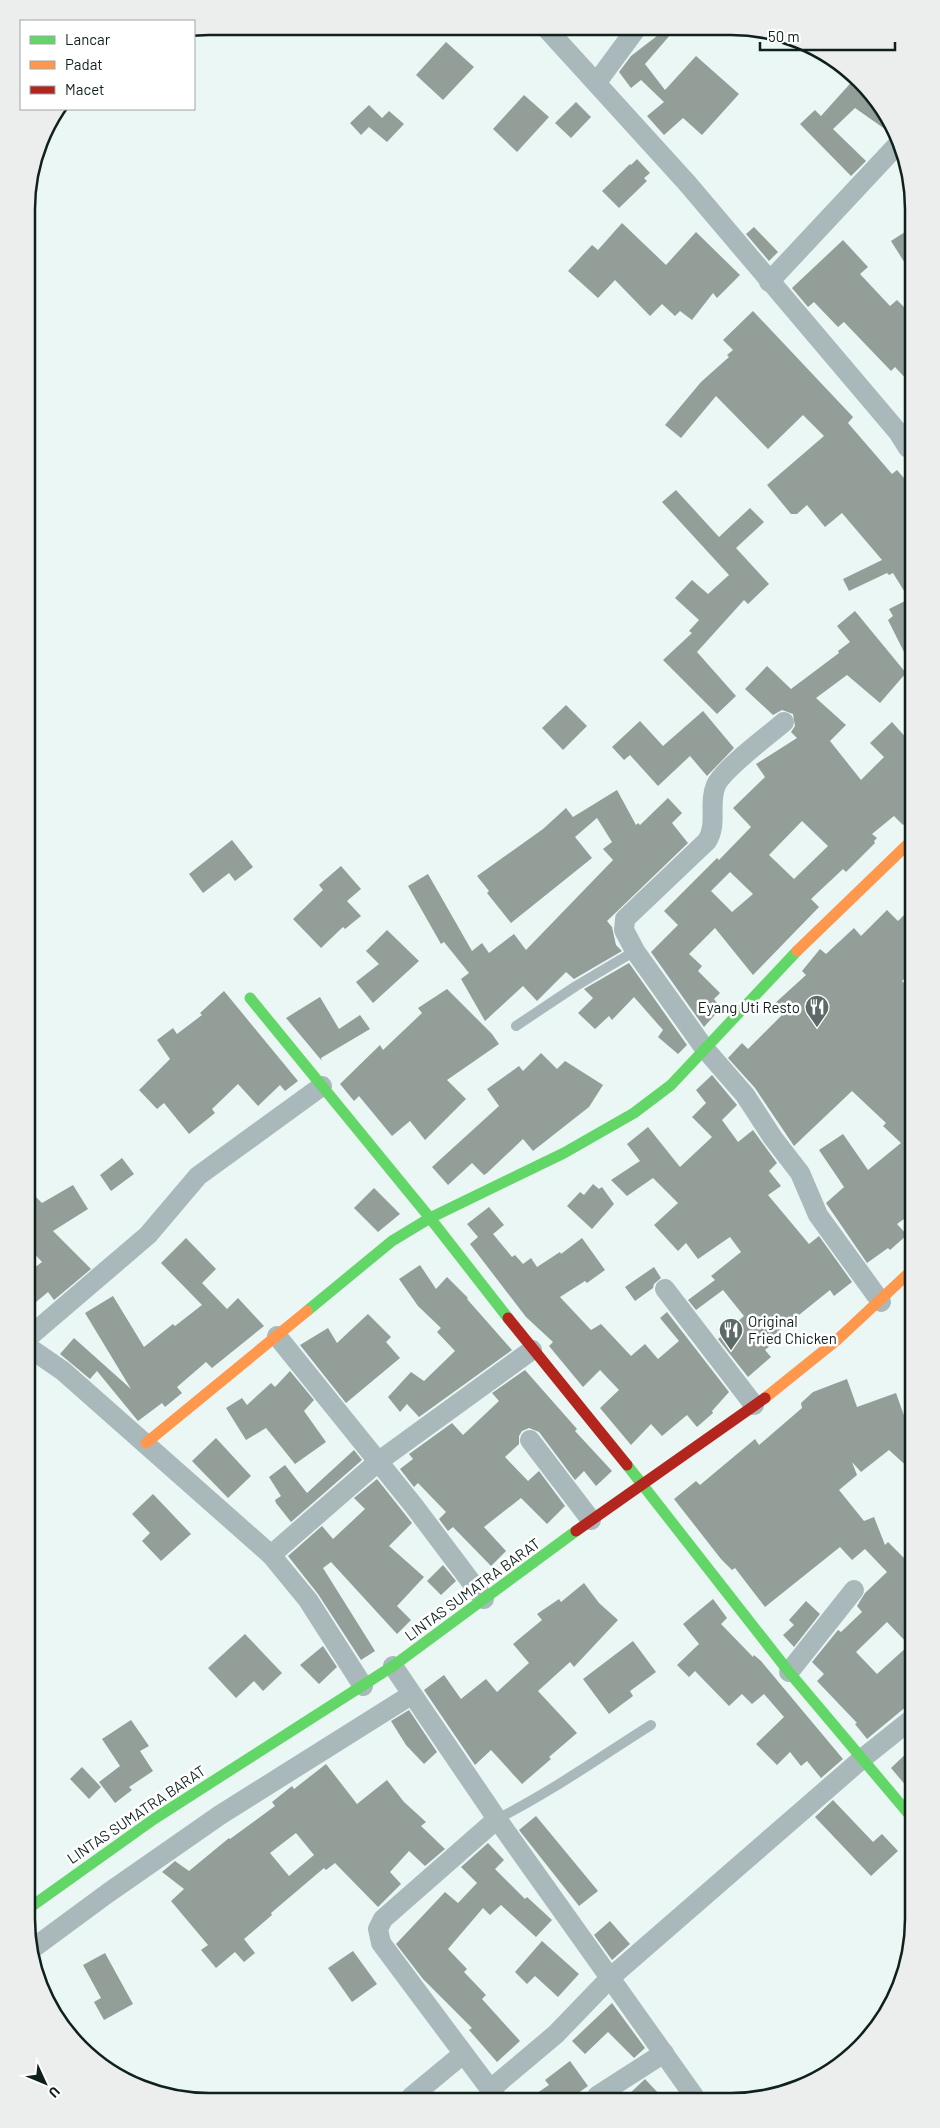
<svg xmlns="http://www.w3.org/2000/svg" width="940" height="2128" font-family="Barlow,sans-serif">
<rect width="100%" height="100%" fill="#eaf7f4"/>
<g fill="#939e99" fill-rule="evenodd">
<polygon points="666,29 671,34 645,64 665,90 696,56 739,94 702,135 683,118 664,135 647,116 664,102 641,80 631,88 619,72 631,56"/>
<polygon points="446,42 474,67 443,100 416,75"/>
<polygon points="856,77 883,108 894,132 892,134 855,108 833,129 866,161 851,176 800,124 815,110 821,116"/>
<polygon points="524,95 549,117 517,152 493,129"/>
<polygon points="576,102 591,117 571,138 555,123"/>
<polygon points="369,105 382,118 389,111 404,124 387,142 369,127 361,135 350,123"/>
<polygon points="637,159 650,173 644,178 647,181 619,208 602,191 630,164 631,165"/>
<polygon points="622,223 666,265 696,232 740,275 717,298 713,293 692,320 680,311 675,316 662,304 650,316 615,280 598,298 568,271 592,245 598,250"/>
<polygon points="754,227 778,252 769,261 746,234"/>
<polygon points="908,230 908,268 891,241"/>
<polygon points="843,240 868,267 860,274 890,306 897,300 908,311 908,381 895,367 891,371 844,322 838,327 814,302 808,307 792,288"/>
<polygon points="753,311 853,417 848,423 892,474 897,470 909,484 909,662 888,620 893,616 889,609 909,599 893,573 889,575 887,573 849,591 843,579 882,560 842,513 825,527 807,505 797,514 791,514 767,485 824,436 803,415 768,449 716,396 681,438 665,425 701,382 729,357 727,355 733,350 723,340"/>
<polygon points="676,490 719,537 750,508 764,522 736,548 769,584 748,604 744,600 697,652 736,696 717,714 663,660 692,633 689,631 699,620 675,598 692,580 708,594 729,575 662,502"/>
<path d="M855,611L906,673L880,703L847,675L816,698L846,725L830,741L861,780L884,757L870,743L892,722L909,741L910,818L903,825L894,816L872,834L877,838L874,841L875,843L846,872L843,869L811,899L819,907L753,975L715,928L689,954L702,966L698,971L720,993L714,999L721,1008L704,1027L651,952L678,925L664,911L717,858L719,860L751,827L733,808L765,777L756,764L797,738L791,732L795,726L793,714L782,710L773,715L745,689L767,666L791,689L839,653L838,651L850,642L837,626ZM802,821L828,846L794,879L769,855ZM730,872L753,894L732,912L711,891Z"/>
<polygon points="566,705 587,726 563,750 542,728"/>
<polygon points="703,711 734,748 707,776 690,756 658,786 630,755 624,760 612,747 640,721 663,746"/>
<polygon points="617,790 636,825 638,823 640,825 668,798 682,813 672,823 688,843 607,921 612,927 616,945 622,951 574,979 566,972 537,1001 523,986 485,1021 461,979 469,973 444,942 441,944 408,886 428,874 472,951 482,943 489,953 514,934 526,950 613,860 603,849 612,842 597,818 575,837 592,858 511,923 487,893 489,891 477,876 543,829 566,808 573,817"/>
<polygon points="232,840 253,867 235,881 229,873 203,893 189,874"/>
<polygon points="341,866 361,889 347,901 361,916 345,929 343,927 321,948 293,919 323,890 319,885"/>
<polygon points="910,909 910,973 902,981 910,989 911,1214 897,1224 907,1235 890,1250 888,1248 867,1263 826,1203 844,1187 819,1150 843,1134 868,1170 901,1143 883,1126 886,1123 852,1091 794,1146 755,1088 728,1058 742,1043 748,1049 782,1015 773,1005 806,975 802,971 820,949 826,954 854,928 861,936 887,910 898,921"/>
<polygon points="387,930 419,961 373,1003 356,982 379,964 366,951"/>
<polygon points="629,963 687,1045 678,1054 658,1037 663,1030 634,997 612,1020 609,1016 595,1029 578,1013 593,998 584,989"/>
<polygon points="447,989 492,1034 499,1044 447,1080 466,1099 425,1140 410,1121 392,1136 359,1096 354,1101 340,1084 380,1045 383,1050 422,1013 418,1008"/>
<polygon points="224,991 298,1081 285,1091 280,1085 258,1106 238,1084 212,1109 215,1113 189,1134 164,1103 157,1109 139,1090 170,1059 157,1040 173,1028 177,1034 202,1015 200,1013"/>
<polygon points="320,997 339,1029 360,1015 370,1029 321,1058 322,1061 286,1018"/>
<polygon points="541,1053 557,1069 565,1061 603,1085 589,1107 533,1151 523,1139 487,1173 484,1175 472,1163 448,1185 432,1167 499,1106 487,1089 519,1066 523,1071"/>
<polygon points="712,1075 737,1105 722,1120 738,1142 753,1130 777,1163 769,1171 781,1186 768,1195 809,1244 819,1236 852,1282 834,1296 830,1290 774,1335 778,1339 765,1350 771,1357 748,1377 718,1339 744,1316 723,1290 696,1310 688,1300 715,1280 711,1276 741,1252 730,1237 698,1259 686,1243 678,1251 654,1225 678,1203 653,1178 627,1196 611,1180 640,1161 627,1144 648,1127 680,1167 712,1137 692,1117 706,1103 696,1090"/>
<polygon points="122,1158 134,1174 111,1191 100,1175"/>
<polygon points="593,1184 599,1189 602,1187 614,1204 592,1229 567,1206 580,1192 584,1195"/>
<polygon points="73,1185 88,1209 53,1231 91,1269 54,1300 48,1292 30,1307 30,1271 42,1262 30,1249 30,1191 42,1203"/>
<polygon points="374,1188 400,1214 378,1232 354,1208"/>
<polygon points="489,1207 504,1225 493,1234 512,1257 515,1255 523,1264 531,1258 537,1267 560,1252 561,1254 582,1238 605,1270 587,1283 585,1281 560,1297 591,1330 601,1324 631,1356 645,1344 658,1359 679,1341 660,1318 667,1312 729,1392 712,1411 713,1413 697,1427 687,1415 662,1436 651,1424 631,1445 600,1408 619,1390 600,1370 583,1387 549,1346 553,1342 526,1317 470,1244 478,1237 467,1224"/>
<polygon points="186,1238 216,1269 202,1283 227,1309 238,1298 264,1326 212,1368 206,1362 177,1387 182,1393 165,1407 162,1403 138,1421 97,1371 90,1379 60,1354 74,1338 131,1389 85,1313 113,1296 144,1347 173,1324 175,1326 202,1305 161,1263"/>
<polygon points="420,1265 436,1289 447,1277 468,1298 467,1299 512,1350 419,1417 407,1404 400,1412 388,1397 411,1372 424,1381 455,1351 437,1332 441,1328 418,1306 399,1279"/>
<polygon points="654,1267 661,1278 654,1284 653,1288 635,1301 625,1287"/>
<polygon points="368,1314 391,1337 386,1342 400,1358 346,1403 300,1345 328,1328 337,1343"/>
<polygon points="525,1370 577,1429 575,1431 612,1471 596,1486 584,1471 575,1480 539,1432 529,1428 522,1431 519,1436 519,1444 505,1457 528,1481 539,1471 565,1506 547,1524 521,1498 484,1527 506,1551 491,1566 453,1527 448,1531 439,1519 446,1512 418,1483 414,1487 400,1469 413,1459 409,1454 452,1423 463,1435 499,1401 492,1393"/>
<polygon points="290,1371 314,1400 304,1411 326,1442 295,1464 266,1428 246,1440 226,1408 242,1398 247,1405 271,1383 275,1387"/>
<path d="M847,1379L857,1407L896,1393L912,1438V1471L889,1450L861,1472L852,1462L857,1475L839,1490L864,1521L874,1517L885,1545L888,1542L912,1566L913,1701L867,1739L855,1724L857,1723L817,1681L824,1674L812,1662L838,1630L841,1632L862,1612L857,1606L865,1593L887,1572L865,1549L852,1560L840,1547L765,1607L735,1568L732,1570L721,1559L674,1499L696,1481L700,1485L755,1439L759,1445L802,1408L801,1403L813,1392ZM887,1622L909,1645L877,1674L856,1652Z"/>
<polygon points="216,1438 251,1476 228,1498 192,1461"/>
<polygon points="354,1450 362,1460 291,1522 276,1503 275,1500 281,1496 269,1477 285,1465 307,1493"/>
<polygon points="377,1479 412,1523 389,1546 424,1577 397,1606 411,1620 397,1634 331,1562 323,1568 375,1651 361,1660 318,1594 288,1556 322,1526 333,1539 365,1509 354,1498"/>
<polygon points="153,1494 191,1534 161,1561 142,1541 150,1533 132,1514"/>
<polygon points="443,1565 456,1581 441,1595 427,1581"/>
<polygon points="584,1583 599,1603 618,1620 574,1667 570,1662 538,1691 577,1733 549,1757 551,1759 522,1784 491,1750 475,1765 424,1690 444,1675 461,1699 486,1679 497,1692 529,1663 513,1644 542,1620 537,1614 559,1599 561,1602"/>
<polygon points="713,1599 727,1618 721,1624 753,1657 754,1655 761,1661 843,1759 821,1778 807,1761 801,1766 790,1752 777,1765 756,1744 784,1717 764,1694 752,1704 742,1694 729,1706 695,1671 689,1677 677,1665 699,1644 683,1624"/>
<polygon points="806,1601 820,1614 794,1647 783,1635 794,1625 789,1620"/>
<polygon points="245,1634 282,1673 263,1691 254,1681 236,1698 208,1668"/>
<polygon points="633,1641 656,1672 630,1691 633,1696 609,1714 583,1679"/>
<polygon points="323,1646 337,1667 319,1684 300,1665"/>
<polygon points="409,1710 437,1752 424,1764 406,1745 391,1721"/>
<polygon points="131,1720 149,1746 140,1751 153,1771 129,1787 132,1790 115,1803 99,1782 120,1766 102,1739"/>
<polygon points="913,1747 913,1794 891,1768"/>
<path d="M326,1764L357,1804L387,1780L404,1802L426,1822L421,1826L445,1849L425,1866L409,1851L390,1872L401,1884L378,1907L335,1863L326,1870L324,1868L271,1913L272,1915L244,1939L255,1953L244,1962L235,1952L216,1968L201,1950L208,1945L171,1901L184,1889L162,1872L175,1861L189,1871L229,1838L230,1839L275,1806L272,1802L292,1786L294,1789ZM296,1833L314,1855L289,1876L270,1853Z"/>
<polygon points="82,1767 101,1787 89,1799 70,1779"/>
<polygon points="833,1800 873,1842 882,1834 898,1851 871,1876 815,1817"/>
<polygon points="536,1816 598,1891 579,1906 519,1830"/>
<polygon points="488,1843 504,1860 495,1869 525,1899 527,1897 552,1920 536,1937 501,1905 490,1915 483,1908 448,1949 467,1969 464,1972 486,1995 482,1999 520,2041 497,2062 469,2030 472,2028 423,1979 396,1944 445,1892 458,1903 477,1883 461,1867"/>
<polygon points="610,1921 630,1944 612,1960 594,1935"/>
<polygon points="542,1941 579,1974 558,1997 535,1976 527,1984 515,1972"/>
<polygon points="353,1951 377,1984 352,2002 328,1968"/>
<polygon points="105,1953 133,2004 104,2020 94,2002 101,1998 83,1965"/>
<polygon points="612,2003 645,2048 634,2058 608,2032 585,2054 572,2041"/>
<polygon points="570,2061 588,2086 574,2096 531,2097 549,2085 545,2080"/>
<polygon points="645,2079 661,2096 627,2096 644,2080"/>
</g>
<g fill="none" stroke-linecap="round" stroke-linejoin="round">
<g stroke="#a9b9bb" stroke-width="10">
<polyline points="516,1026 576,986 635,951"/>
<path d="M497,1819C551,1792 600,1757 651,1725"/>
</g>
<g stroke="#a9b9bb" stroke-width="20">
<polyline points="546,28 687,183 898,432 908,448"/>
<polyline points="597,82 636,29"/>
<polyline points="769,282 899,143"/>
<path d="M784,722C768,736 724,768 716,785C708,804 718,824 707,841L625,919L624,930L635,951L705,1049L745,1095L773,1138L800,1173L818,1215L881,1302"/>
<polyline points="665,1289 754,1405"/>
<polyline points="30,1336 148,1235 198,1176 322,1086"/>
<polyline points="277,1336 414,1506 484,1599"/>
<polyline points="31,1349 63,1371 271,1555 308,1600 363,1686"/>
<polyline points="530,1440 591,1520"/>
<polyline points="271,1555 379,1461 532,1350"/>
<polyline points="393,1666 497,1819 694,2096"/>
<polyline points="789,1672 854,1590"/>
<polyline points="32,1949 108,1893 220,1815 411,1695"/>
<polyline points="492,2088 556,2034 611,1977 863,1758 913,1718"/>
<polyline points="597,2096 664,2053"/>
<polyline points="411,2097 463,2054"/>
<polyline points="496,2097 381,1943 378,1929 383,1919 497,1819"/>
</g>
<g stroke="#63d668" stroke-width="11">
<polyline points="250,998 430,1218 508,1318"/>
<polyline points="307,1311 392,1241 430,1218 564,1153 634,1113 671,1085 797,951"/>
<polyline points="627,1465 789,1672 913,1819"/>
<polyline points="32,1906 154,1819 393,1666 576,1531"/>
</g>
<g stroke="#ff974d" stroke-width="11">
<polyline points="797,951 910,842"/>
<polyline points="765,1398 837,1340 911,1271"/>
<polyline points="146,1443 307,1311"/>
</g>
<g stroke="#b3261e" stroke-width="11">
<polyline points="508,1318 627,1465"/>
<polyline points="576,1531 765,1398"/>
</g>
</g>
<defs>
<symbol id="restaurant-pin" viewBox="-11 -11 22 30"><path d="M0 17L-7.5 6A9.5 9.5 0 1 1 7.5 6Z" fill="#5c6b68" stroke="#fff"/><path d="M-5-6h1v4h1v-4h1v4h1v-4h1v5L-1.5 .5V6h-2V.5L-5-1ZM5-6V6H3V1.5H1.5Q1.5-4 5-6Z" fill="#fff"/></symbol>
</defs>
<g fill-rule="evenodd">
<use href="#restaurant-pin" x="803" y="993" width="28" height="38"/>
<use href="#restaurant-pin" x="717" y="1316" width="28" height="38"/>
</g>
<g text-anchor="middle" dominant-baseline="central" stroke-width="5" stroke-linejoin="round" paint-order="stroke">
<g font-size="15" fill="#0f201d" stroke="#fff" text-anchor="end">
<text x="800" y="1007">Eyang Uti Resto</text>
<text x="748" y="1321" text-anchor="start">Original<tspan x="748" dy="17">Fried Chicken</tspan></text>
</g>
<g font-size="15" fill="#0f201d" stroke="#fff">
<text transform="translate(472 1589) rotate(-36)">LINTAS SUMATRA BARAT</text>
<text transform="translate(136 1814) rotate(-34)">LINTAS SUMATRA BARAT</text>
</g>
</g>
<path d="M0 0H940V2128H0ZM209 35H731A174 174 0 0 1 905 209V1919A174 174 0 0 1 731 2093H209A174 174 0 0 1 35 1919V209A174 174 0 0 1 209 35Z" fill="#eceded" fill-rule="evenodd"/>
<path fill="none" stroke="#0f201d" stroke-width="2.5" d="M209 35H731A174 174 0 0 1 905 209V1919A174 174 0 0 1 731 2093H209A174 174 0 0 1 35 1919V209A174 174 0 0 1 209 35Z"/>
<rect x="20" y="20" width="175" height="90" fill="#ffffff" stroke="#9fa6a5"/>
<rect x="30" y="36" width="25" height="8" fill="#63d668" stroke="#9fa6a5"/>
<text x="65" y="45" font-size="15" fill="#0f201d">Lancar</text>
<rect x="30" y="61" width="25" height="8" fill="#ff974d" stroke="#9fa6a5"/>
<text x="65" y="70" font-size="15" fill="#0f201d">Padat</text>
<rect x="30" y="86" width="25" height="8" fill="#b3261e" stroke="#9fa6a5"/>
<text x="65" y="95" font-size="15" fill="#0f201d">Macet</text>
<g transform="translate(45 2083) rotate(134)" stroke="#ffffff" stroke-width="4" paint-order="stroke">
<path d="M0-4L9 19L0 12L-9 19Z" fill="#0f201d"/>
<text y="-8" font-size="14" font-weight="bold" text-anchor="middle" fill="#0f201d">U</text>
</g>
<path d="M760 42v8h135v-8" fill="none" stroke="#0f201d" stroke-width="2.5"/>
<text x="768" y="42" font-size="15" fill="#0f201d" stroke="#ffffff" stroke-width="4" paint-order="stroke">50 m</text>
</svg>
